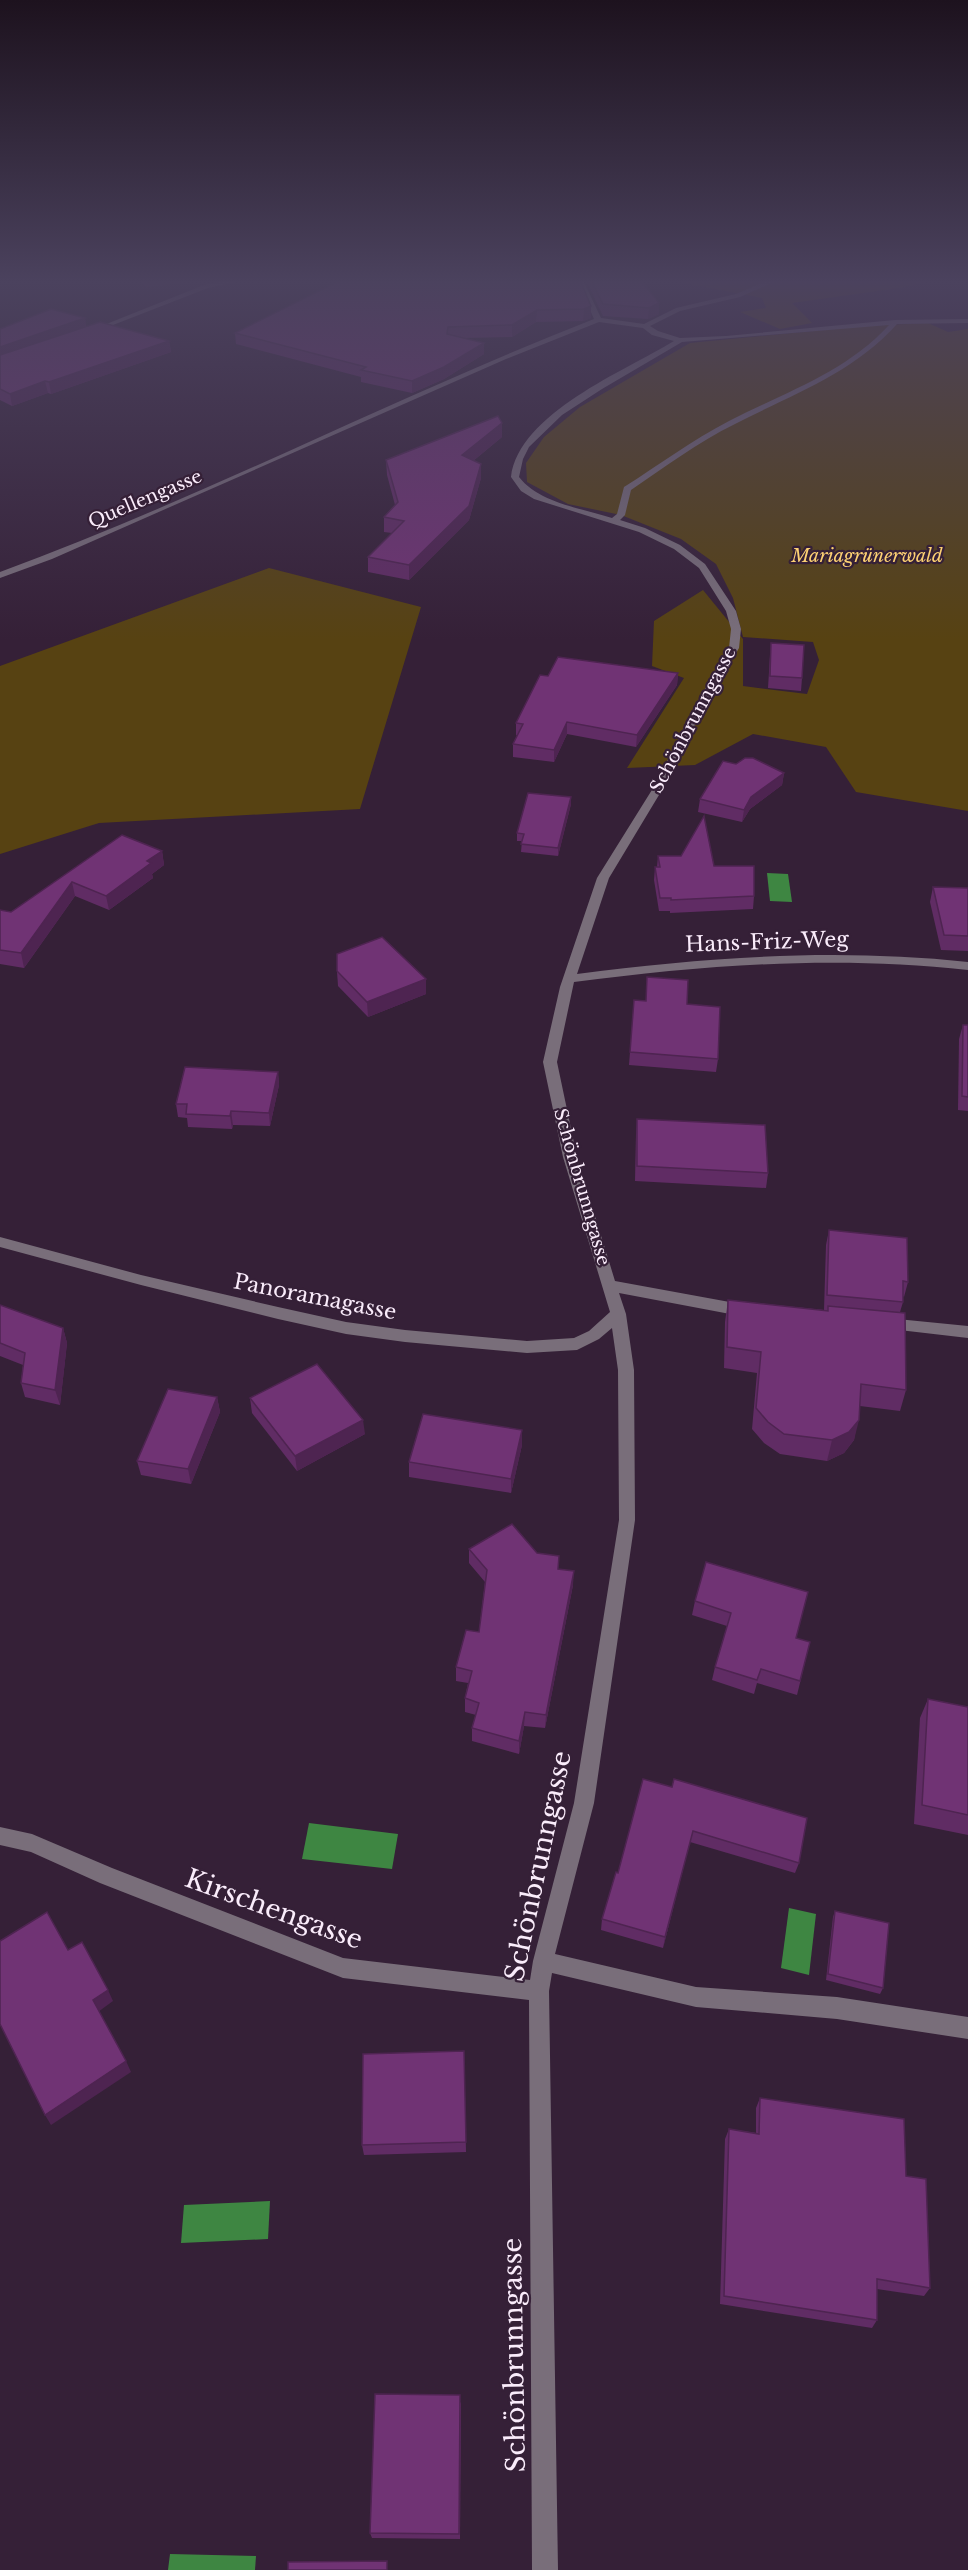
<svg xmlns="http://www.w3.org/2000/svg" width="968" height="2570" font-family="'Libre Baskerville',serif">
<rect width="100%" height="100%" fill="#352037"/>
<g fill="#574212">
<polygon points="669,280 933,280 899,288 792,303 812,323 780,329 740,312 766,308 762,298"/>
<polygon points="928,323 948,332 968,329 968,811 856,792 826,747 753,734 695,765 627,768 684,678 652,666 654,621 703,590 743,639 743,686 807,694 819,660 813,642 743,637 733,598 716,564 681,539 621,515 568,504 527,482 526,463 544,437 580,407 690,343 866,326"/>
<polygon points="269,568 421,607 360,809 99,823 0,854 0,666"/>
</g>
<g fill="#3e8642">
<polygon points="767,873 788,874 792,902 770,901"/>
<polygon points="309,1823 398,1834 392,1869 302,1859"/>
<polygon points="789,1908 816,1914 809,1975 781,1968"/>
<polygon points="270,2201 268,2239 181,2243 184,2205"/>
<polygon points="170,2554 256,2556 255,2570 168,2570"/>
</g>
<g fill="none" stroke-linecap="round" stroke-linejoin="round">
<g fill="#796e7a" fill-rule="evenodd">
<polygon points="228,280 243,280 208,288 95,332 89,331 204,285"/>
<path d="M577,280H583L601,318L644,324L676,308L736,294L769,280H778L740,297L680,311L650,326L658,331L680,338L726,336L895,320L968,319V323L897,324C852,374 793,394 735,424C698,442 665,467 631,490L625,515L620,520L645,528L680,545L705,564L736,611L741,629L739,648L704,708L665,785L609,878L577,974C707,957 836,948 968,962V970C835,955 706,965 574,982L557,1062L577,1157L615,1281L746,1305L751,1307L754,1311L751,1315L746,1317L619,1293L626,1314L634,1370L635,1520L594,1803L555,1954L696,1987L837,1997L968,2017V2039L837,2019L696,2007L552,1973L549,1991L558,2570H532L529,2000L343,1978L100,1883L31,1852L0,1845V1827L32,1834L112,1868L343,1958L530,1980L533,1961L574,1803L619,1520L618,1370L612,1328L599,1339L577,1350L527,1353L405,1342L346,1334L278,1319L141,1285L0,1247V1237L141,1275L278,1307L346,1322L405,1330L527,1341L574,1338L589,1331L610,1312L563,1157L543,1062L560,987L597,878L655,785L694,708L729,648L731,629L726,611L699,568L674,549L639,532L534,499L521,491L511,477C519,413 625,371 674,341L652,335L643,328L599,322L506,359L52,559L0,578V572C202,498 394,397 594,319ZM889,325C845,373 785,392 729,421C692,440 659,465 624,487L617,514L612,518C581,508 539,503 519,477L523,459L529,447L562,415L602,389L682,342Z"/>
<polygon points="887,1318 968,1326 968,1338 882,1328 879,1324 882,1320"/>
</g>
</g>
<g fill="#602c64">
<polygon points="140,280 201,280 147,287"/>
<polygon points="580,280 591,318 583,321 536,322 512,337 465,338 484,354 444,379 412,393 361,382 361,377 236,344 235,333"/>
<polygon points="586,280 641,280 659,303 659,314 648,319 603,316"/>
<polygon points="85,318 86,327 169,341 171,352 51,394 48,393 12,406 0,400 0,329"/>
<polygon points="502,437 473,461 481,464 481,478 469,520 409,580 368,572 368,557 392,533 384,532 384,517 395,505 387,475 386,460"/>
<polygon points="771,643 802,678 801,691 768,688 770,655"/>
<polygon points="678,673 677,685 636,747 567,734 554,762 513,757 513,744 518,736 516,735 516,723 548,676"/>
<polygon points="784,773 782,785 750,809 742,822 698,812 700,799"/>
<polygon points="571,797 571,804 558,856 521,852 522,841 517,841 517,833"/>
<polygon points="122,835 162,851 164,865 152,874 153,878 109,910 75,896 24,968 0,964 0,910 11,912"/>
<polygon points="658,856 714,866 754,896 753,909 670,913 670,911 659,911 654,880 655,867 657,867"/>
<polygon points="933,887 968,888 968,951 941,950 930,902"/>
<polygon points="337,971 426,979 426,994 368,1017 338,986"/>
<polygon points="634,1000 687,1004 718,1059 716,1072 629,1065"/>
<polygon points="963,1025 968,1025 968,1111 958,1110 959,1039"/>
<polygon points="278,1072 279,1085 270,1126 233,1125 232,1129 188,1127 187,1118 178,1117 176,1104"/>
<polygon points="637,1119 768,1173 766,1188 635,1181 636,1134"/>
<polygon points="829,1230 908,1282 904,1297 903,1296 903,1302 900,1312 906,1390 900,1411 860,1406 854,1440 844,1453 827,1461 780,1454 764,1443 752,1429 757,1373 724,1368 725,1322 728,1300 824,1310 826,1245"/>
<polygon points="0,1305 63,1328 67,1343 60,1405 25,1397 21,1383 23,1365 0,1356"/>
<polygon points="217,1397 220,1412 191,1484 141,1475 137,1461"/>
<polygon points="250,1398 365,1434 297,1471 252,1413"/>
<polygon points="522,1430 522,1445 511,1493 409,1477 409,1462"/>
<polygon points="469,1549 537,1553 558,1570 573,1585 545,1728 524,1726 519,1754 472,1741 472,1728 476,1715 465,1712 465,1698 468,1683 456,1681 456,1667 479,1632 485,1582 469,1563"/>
<polygon points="706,1562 796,1638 810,1642 797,1695 757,1683 754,1694 712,1680 715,1667 727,1626 692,1615 695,1601"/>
<polygon points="928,1699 968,1707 968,1835 914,1824 920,1718"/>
<polygon points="643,1779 799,1863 795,1873 690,1842 663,1948 601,1930 602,1919 618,1873"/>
<polygon points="835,1911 883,1988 880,1994 826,1980 833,1917"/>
<polygon points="464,2051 466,2152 364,2155 362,2145"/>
<polygon points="760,2098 906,2176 930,2288 924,2296 877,2289 877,2320 872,2328 720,2304 725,2139 729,2129 756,2133 756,2108"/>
<polygon points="461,2402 460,2539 372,2538 370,2533"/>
</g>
<g fill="#4e2451">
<polygon points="146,280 201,280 147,287"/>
<polygon points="659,303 659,314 648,319 649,308"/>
<polygon points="591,306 591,318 583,321 584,309"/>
<polygon points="537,310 536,322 512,337 512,325"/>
<polygon points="85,318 86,329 0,360 0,347"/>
<polygon points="169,341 171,352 51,394 49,382"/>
<polygon points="484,343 484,354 444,379 412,393 412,381"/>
<polygon points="45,381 48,393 12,406 10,394"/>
<polygon points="502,423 502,437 462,470 462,455"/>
<polygon points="481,464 481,478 469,520 409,580 409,565"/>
<polygon points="678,673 677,685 636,747 637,735"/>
<polygon points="567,722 567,734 554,762 554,750"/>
<polygon points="784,773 782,785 750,809 742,822 744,810 751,797"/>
<polygon points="571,797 571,804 558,856 558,848"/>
<polygon points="162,851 164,865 152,874 153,878 109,910 106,896 147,861"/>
<polygon points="72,882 75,896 24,968 21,953"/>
<polygon points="426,979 426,994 368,1017 367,1002"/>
<polygon points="278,1072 279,1085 270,1126 269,1113"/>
<polygon points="231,1111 233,1125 232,1129 230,1116"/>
<polygon points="63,1328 67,1343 60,1405 55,1390"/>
<polygon points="217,1397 220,1412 191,1484 188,1469"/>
<polygon points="363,1420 365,1434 297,1471 295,1456"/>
<polygon points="859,1420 854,1440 844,1453 827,1461 832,1440"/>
<polygon points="522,1430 522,1445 511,1493 511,1479"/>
<polygon points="574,1571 573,1585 545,1728 546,1715"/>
<polygon points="525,1712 524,1726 519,1754 519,1741"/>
<polygon points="693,1831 690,1842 663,1948 665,1937"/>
<polygon points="108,1990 113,2001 98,2012 93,2000"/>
<polygon points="126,2061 131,2072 51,2125 45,2115"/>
</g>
<g fill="#703374" stroke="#4e2451" stroke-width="1.5">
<polygon points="341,280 580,280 591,306 584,309 537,310 512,325 448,327 447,334 484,343 444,367 412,381 361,370 366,367 235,333"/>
<polygon points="591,280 641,280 659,303 649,308 603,304"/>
<polygon points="51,309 85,318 0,347 0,329"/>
<polygon points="100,322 169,341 49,382 45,381 10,394 0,389 0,355"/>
<polygon points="498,416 502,423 462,455 481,464 469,506 409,565 368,557 404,521 384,517 398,502 386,460"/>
<polygon points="771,643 804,645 802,678 770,676"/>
<polygon points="558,657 678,673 637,735 567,722 554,750 513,744 523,724 516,723 540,675 548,676"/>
<polygon points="745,758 753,758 784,773 751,797 744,810 700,799 723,761 736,764"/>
<polygon points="528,793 571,797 558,848 521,844 524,834 517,833"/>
<polygon points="704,816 714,866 754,866 754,896 671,900 671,898 660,898 655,867 660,867 658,856 681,856"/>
<polygon points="122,835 162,851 147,861 151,863 106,896 72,882 21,953 0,950 0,910 11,912"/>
<polygon points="933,887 968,888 968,936 944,935"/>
<polygon points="382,937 426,979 367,1002 337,971 337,954"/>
<polygon points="647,977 688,980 687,1004 720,1007 718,1059 630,1052 634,1000 646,1001"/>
<polygon points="963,1025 968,1025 968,1097 962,1096"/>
<polygon points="185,1067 278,1072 269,1113 231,1111 230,1116 186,1114 187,1104 176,1104"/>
<polygon points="637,1119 765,1125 768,1173 637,1166"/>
<polygon points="829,1230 907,1238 908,1282 903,1281 903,1302 827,1295"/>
<polygon points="728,1300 828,1311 828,1306 905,1313 906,1390 861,1384 859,1420 849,1432 832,1440 784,1434 768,1422 756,1408 761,1352 727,1347"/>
<polygon points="0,1305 63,1328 55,1390 21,1383 25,1353 0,1343"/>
<polygon points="317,1364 363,1420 295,1456 250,1398"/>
<polygon points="168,1389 217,1397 188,1469 137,1461"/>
<polygon points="423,1414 522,1430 511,1479 409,1462"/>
<polygon points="512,1524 537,1553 559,1556 558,1569 574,1571 546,1715 525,1712 519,1741 472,1728 479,1703 465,1698 472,1671 456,1667 466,1630 479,1632 487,1570 469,1549"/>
<polygon points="706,1562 808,1592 796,1638 810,1642 800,1681 761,1669 757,1680 715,1667 731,1613 695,1601"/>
<polygon points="928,1699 968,1707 968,1815 922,1805"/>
<polygon points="643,1779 672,1787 674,1779 807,1818 799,1863 693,1831 665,1937 602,1919 616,1872 618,1873"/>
<polygon points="835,1911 889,1923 883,1988 828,1974"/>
<polygon points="47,1912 68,1950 82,1942 108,1990 93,2000 126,2061 45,2115 0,2024 0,1941"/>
<polygon points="464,2051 466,2142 362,2145 363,2054"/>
<polygon points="760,2098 904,2119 906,2176 926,2179 930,2288 877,2279 877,2320 724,2296 729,2129 759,2134"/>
<polygon points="375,2394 460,2395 459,2534 370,2533"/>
<polygon points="387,2561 387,2570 288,2570 288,2562"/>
</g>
<linearGradient id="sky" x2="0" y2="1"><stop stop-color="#1d121e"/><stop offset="0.44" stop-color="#4b425e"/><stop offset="1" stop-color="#4b425e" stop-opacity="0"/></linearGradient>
<rect width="968" height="640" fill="url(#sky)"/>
<g text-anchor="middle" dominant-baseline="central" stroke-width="4.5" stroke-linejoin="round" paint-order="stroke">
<g font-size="18" fill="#faecfb" stroke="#352037">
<text transform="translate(145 499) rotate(-23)">Quellengasse</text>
<text transform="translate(693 720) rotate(-62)">Schönbrunngasse</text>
<text transform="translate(582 1187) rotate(74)">Schönbrunngasse</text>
</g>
<g font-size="18" font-style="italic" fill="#fdd173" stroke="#352037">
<text x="867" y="556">Mariagrünerwald</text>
</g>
<g font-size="21" fill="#faecfb" stroke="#352037">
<text transform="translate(767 942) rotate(-2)">Hans-Friz-Weg</text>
<text transform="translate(315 1297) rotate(11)">Panoramagasse</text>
</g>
<g font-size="26" fill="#faecfb" stroke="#352037">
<text transform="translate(538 1866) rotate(-78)">Schönbrunngasse</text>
<text transform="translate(274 1909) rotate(20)">Kirschengasse</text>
<text transform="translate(514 2355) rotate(-91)">Schönbrunngasse</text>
</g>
</g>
</svg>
